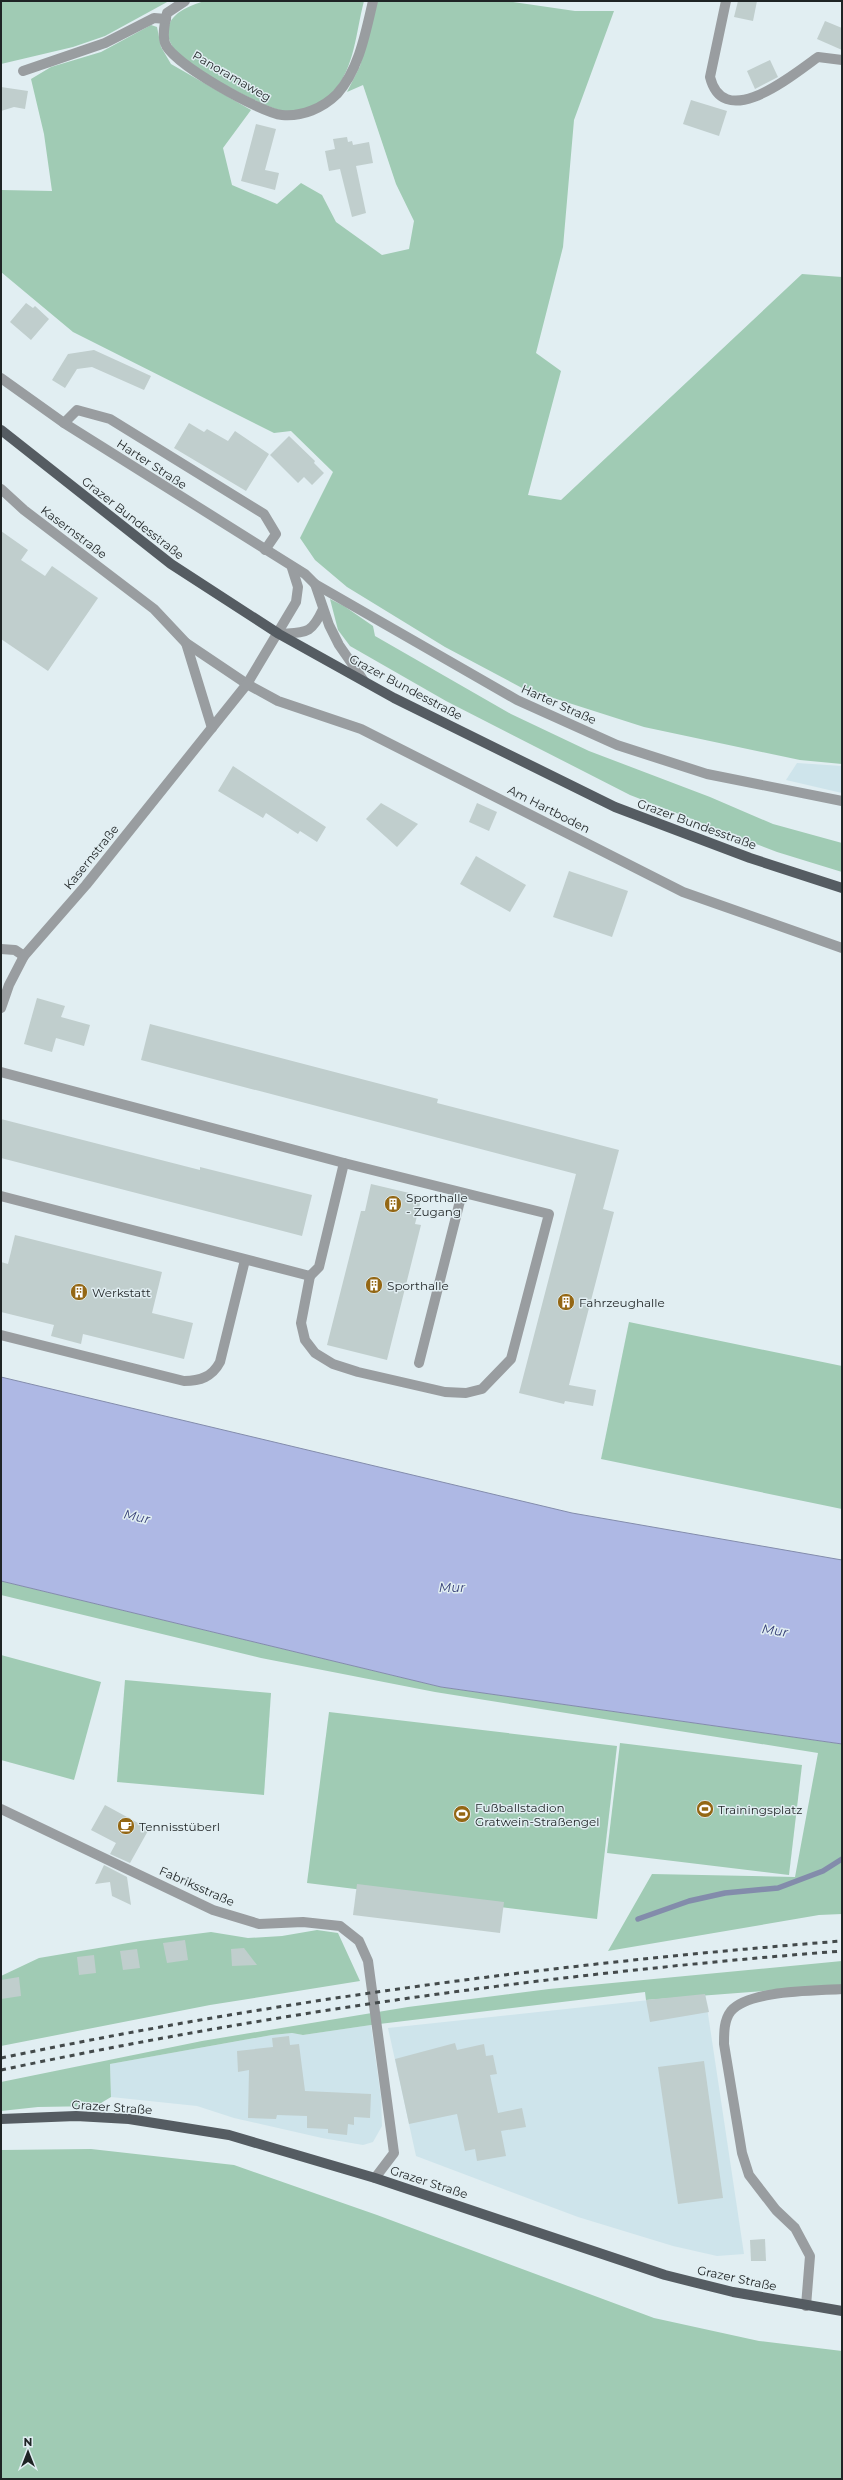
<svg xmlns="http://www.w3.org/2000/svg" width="843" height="2480" font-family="Montserrat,sans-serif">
<rect width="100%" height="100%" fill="#e1eef2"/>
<g fill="#cee4eb">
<polygon points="797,763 842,766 842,793 786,780"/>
<polygon points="705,1994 744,2254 717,2256 673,2246 578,2217 416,2156 388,2028"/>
<polygon points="371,2025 381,2097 382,2126 373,2142 363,2145 322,2138 234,2118 197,2106 111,2097 110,2064 272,2035 292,2033 303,2035"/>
</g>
<g fill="#a0cbb4">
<polygon points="1,1 169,1 105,36 73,47 1,64"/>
<path d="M204,1H364C356,31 355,68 333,92C322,104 300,113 284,111C264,108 195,70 180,56C174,50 168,41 168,32C168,13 190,6 204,1Z"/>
<polygon points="377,1 506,1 575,11 614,11 574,120 563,247 536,353 561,371 528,495 561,500 802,274 842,277 842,764 800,760 644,727 522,688 445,647 347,587 315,560 300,538 333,472 291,431 274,433 73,332 1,272 1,190 52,191 44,134 31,79 51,67 101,52 151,25 157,27 161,47 171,64 251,110 223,148 232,185 277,204 301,183 322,195 336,222 382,255 409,249 414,221 396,184 363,85 347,92 360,66"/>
<polygon points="330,599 344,606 373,626 375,636 511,714 589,751 710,797 773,824 842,843 842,872 777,852 630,795 446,701 350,646 338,630"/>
<polygon points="629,1322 842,1366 842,1509 601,1459"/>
<polygon points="1,1581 441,1687 842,1744 842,1914 819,1915 608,1951 652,1874 795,1877 818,1753 435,1692 261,1658 1,1595"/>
<polygon points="1,1655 101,1682 74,1780 1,1760"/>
<polygon points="125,1680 271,1693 264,1795 117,1782"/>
<polygon points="329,1712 617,1746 597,1919 307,1883"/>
<polygon points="620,1743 802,1765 789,1875 607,1853"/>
<polygon points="317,1930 338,1933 360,1981 210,2005 1,2046 1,1976 39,1958 140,1941 211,1932 248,1938 282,1936"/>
<polygon points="842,1961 842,1985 646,2000 645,1992 371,2025 303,2035 292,2033 272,2035 110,2064 111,2097 96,2106 38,2107 1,2111 1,2082 202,2041 408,2007 549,1989"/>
<polygon points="91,2149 234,2165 377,2215 654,2318 759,2341 842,2351 842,2479 1,2479 1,2150"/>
</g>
<polygon fill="#aeb8e4" stroke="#838cab" points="1,1377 572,1513 842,1560 842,1744 441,1687 1,1581"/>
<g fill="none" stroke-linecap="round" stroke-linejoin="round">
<polyline stroke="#838cab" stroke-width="5.5" points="638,1919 689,1901 725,1893 778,1888 823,1871 842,1859"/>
</g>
<g fill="#c0cecd">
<polygon points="738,1 757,1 753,21 734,17"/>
<polygon points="825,21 842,28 842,50 817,39"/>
<polygon points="770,60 778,77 755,89 747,71"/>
<polygon points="1,87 28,91 25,109 14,107 1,111"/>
<polygon points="691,100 727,111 719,136 683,124"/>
<polygon points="256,124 276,129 265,170 279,173 275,190 241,181"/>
<polygon points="347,137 348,142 352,141 353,145 369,142 373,163 356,166 366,213 352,217 340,169 329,171 325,151 335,149 333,139"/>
<polygon points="26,303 33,308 35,306 49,319 31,340 10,322"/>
<polygon points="94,350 151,376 144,390 92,367 77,369 65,388 52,380 68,354"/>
<polygon points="189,423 204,432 207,429 228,441 235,431 269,454 246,491 174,448"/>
<polygon points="289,436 315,461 314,463 324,473 312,485 304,477 298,483 270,455"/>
<polygon points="1,531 28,550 21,560 45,576 52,566 98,598 48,671 1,639"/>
<polygon points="233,766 326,827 317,842 300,831 298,834 266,813 263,818 218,791"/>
<polygon points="381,803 418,824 397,847 366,819"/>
<polygon points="477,803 497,812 489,831 469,822"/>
<polygon points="476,856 526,885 510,912 460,884"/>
<polygon points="569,871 628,891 612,937 553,917"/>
<polygon points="37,998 65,1006 61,1017 90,1025 84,1046 56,1038 52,1052 24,1044"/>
<polygon points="150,1024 438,1099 437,1103 619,1150 603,1209 614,1212 569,1385 596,1390 593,1406 565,1401 564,1404 519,1393 576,1174 141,1060"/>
<polygon points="1,1119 200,1170 200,1167 312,1195 302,1236 1,1158"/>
<polygon points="371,1184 422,1196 415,1224 421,1225 387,1360 327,1345 361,1211 365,1211"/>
<polygon points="15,1235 162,1272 152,1313 193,1323 184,1359 83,1334 81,1344 51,1336 54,1325 1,1312 1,1262 8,1264"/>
<polygon points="105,1805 149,1829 130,1863 110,1854 116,1843 91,1830"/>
<polygon points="104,1865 127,1877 131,1905 112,1896 110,1882 95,1884"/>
<polygon points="357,1884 504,1902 500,1933 353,1915"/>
<polygon points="185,1940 188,1960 167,1963 163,1943"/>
<polygon points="244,1948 257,1965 232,1966 231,1949"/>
<polygon points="137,1949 140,1968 123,1970 120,1951"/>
<polygon points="94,1955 96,1973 79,1975 77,1957"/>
<polygon points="19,1977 21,1996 1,1999 1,1980"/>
<polygon points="705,1994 709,2012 650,2022 646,2000"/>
<polygon points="289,2036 290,2045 299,2044 305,2091 371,2094 370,2118 354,2117 354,2125 348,2124 347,2135 328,2133 328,2129 307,2128 307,2116 277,2115 276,2119 248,2118 249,2070 238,2072 237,2051 273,2047 272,2038"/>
<polygon points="455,2043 457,2050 484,2044 486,2056 493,2055 497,2074 490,2075 498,2113 522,2108 526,2127 501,2131 506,2156 477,2161 475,2149 465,2151 457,2114 409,2124 395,2059"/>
<polygon points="704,2061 723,2198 678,2204 658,2067"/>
<polygon points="765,2239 766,2261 751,2261 750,2240"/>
</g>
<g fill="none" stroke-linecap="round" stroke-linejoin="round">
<g stroke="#999da0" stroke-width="10">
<path d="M185,1L167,13C165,22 162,34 165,43C171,63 261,113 282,115C302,117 323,108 337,94C359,70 366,31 373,1"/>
<path d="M726,1L710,77C724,133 794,74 818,57L842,60"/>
<polyline points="23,71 105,43 154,18 166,19"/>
<polyline points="1,378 64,423 305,574 315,584 517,700 617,745 707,774 842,801"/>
<polyline points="64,423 77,410 110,419 264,514 276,534 265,550"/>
<polyline points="1,489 24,510 154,609 186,643 247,684 278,701 361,729 683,892 842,948"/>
<polyline points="315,584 329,625 339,645 364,681"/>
<path d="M279,634C306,632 311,635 323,609"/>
<polyline points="186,643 212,728"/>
<polyline points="1,949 15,950 24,956"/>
<polyline points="1,1008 9,985 24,956 86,885 247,684 296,602 298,587 292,568"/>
<polyline points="1,1072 344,1163 549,1214 511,1359 482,1389 466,1393 445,1392 358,1372 333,1364 315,1353 305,1340 301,1323 310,1276"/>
<polyline points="1,1196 310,1276 319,1267 344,1163"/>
<path d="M1,1335L184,1381C200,1381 212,1377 220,1362L245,1260"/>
<polyline points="419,1363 462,1193"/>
<polyline points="1,1809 213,1910 259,1924 303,1922 340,1926 359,1941 368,1961 394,2153 375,2178"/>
<path d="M806,2306L810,2256L795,2228L776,2210L749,2175L742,2153L724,2044C724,2032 724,2020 731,2011C749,1990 815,1991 842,1989"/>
</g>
<g stroke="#555c62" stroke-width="10">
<polyline points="1,430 171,564 279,634 394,698 615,807 750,858 842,888"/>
<polyline points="1,2119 76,2116 129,2119 229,2135 375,2178 665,2275 733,2292 842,2311"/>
</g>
<g stroke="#434a4b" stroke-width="3" stroke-dasharray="5 5" stroke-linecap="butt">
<path d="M1,2058C279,2000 559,1963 842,1941"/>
<path d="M1,2070C280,2011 558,1973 842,1951"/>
</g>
</g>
<defs>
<symbol id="building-disc" viewBox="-11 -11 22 22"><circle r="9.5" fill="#946714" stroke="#e1eef2"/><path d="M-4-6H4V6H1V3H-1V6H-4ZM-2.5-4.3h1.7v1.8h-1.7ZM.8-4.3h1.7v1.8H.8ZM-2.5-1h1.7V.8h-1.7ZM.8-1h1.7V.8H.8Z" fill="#fff"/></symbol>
<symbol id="stadium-disc" viewBox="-11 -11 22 22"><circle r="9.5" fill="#946714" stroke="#e1eef2"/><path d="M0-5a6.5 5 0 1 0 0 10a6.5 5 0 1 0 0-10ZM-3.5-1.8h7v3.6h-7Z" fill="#fff"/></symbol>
<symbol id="cafe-disc" viewBox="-11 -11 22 22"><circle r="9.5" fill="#946714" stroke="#e1eef2"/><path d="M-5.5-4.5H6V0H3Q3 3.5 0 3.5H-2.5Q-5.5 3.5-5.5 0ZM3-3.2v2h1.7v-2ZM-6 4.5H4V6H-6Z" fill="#fff"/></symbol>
</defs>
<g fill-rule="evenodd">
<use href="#building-disc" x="383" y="1194" width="20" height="20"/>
<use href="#building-disc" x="364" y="1275" width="20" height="20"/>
<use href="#building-disc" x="69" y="1282" width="20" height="20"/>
<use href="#building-disc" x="556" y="1292" width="20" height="20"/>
<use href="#stadium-disc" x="695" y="1799" width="20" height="20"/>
<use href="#stadium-disc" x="452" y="1804" width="20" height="20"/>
<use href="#cafe-disc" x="116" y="1816" width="20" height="20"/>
</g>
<g text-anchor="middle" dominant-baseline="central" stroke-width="3" stroke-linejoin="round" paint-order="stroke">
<g font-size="12" fill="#1f2425" stroke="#e1eef2">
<text transform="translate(232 76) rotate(30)">Panoramaweg</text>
<text transform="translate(152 464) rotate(33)">Harter Straße</text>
<text transform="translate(133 518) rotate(38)">Grazer Bundesstraße</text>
<text transform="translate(74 532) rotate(37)">Kasernstraße</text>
<text transform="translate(406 687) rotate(28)">Grazer Bundesstraße</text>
<text transform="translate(559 704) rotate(24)">Harter Straße</text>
<text transform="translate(549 809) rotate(27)">Am Hartboden</text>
<text transform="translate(697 824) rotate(20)">Grazer Bundesstraße</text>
<text transform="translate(91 857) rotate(-51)">Kasernstraße</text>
<text transform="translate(197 1886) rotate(24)">Fabriksstraße</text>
<text transform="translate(112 2107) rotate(4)">Grazer Straße</text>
<text transform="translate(429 2182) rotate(18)">Grazer Straße</text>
<text transform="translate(737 2278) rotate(12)">Grazer Straße</text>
</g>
<g font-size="12" fill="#1f2425" stroke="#e1eef2" text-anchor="start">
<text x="406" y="1197">Sporthalle<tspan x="406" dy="14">- Zugang</tspan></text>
<text x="387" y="1285">Sporthalle</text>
<text x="92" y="1292">Werkstatt</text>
<text x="579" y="1302">Fahrzeughalle</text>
<text x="475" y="1807">Fußballstadion<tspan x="475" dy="14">Gratwein-Straßengel</tspan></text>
<text x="718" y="1809">Trainingsplatz</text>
<text x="139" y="1826">Tennisstüberl</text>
</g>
<g font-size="13" font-style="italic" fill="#374077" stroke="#e1eef2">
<text transform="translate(137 1516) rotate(13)">Mur</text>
<text x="452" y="1587">Mur</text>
<text transform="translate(775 1630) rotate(9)">Mur</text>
</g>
</g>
<rect width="843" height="2480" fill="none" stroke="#1f2425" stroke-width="4"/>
<g transform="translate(28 2452)" stroke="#e1eef2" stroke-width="3" paint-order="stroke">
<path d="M0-3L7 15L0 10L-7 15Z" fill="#1f2425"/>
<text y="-6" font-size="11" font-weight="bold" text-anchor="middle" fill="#1f2425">N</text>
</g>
</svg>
